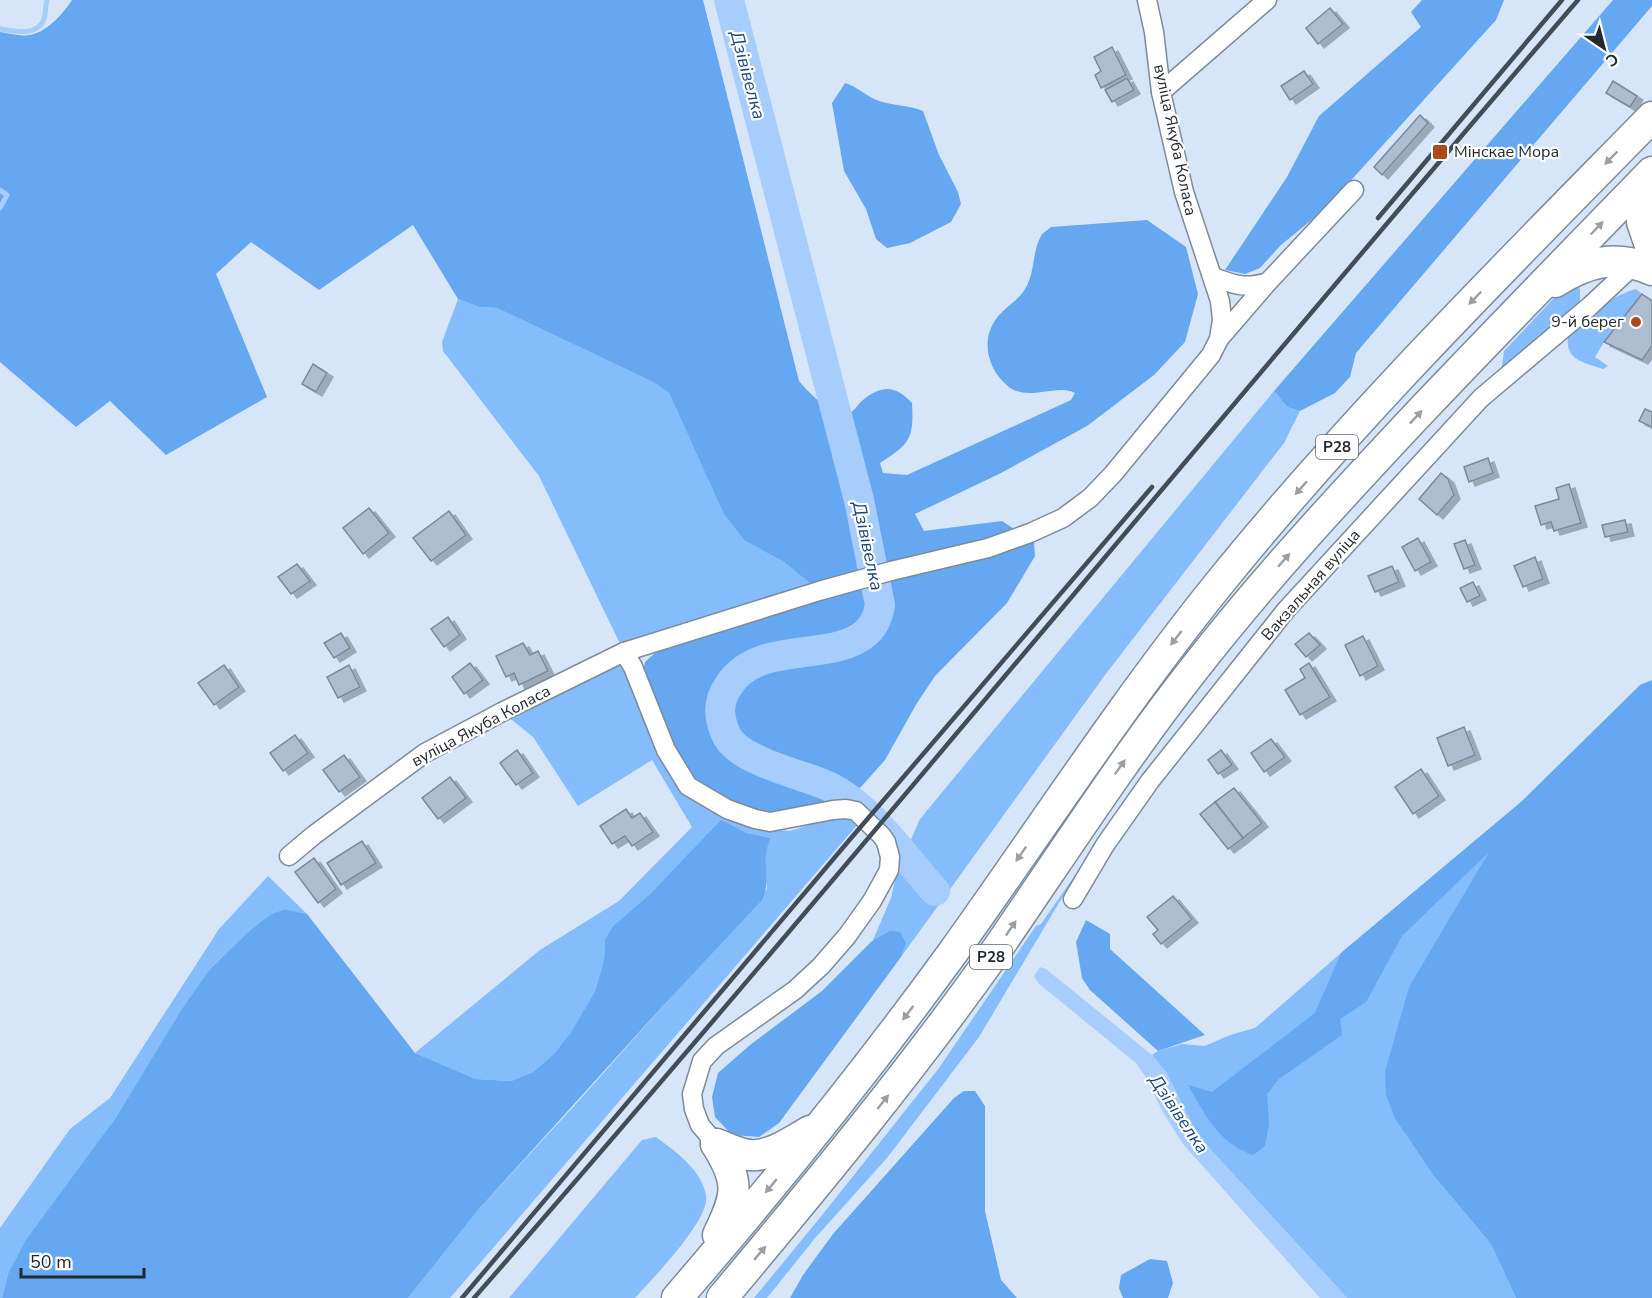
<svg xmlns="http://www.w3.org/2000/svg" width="1652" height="1298" font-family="'Nunito Sans',sans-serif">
<defs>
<filter id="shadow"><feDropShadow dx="6" dy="4" stdDeviation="0" flood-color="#0004"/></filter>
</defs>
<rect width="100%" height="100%" fill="#d6e6f8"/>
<g fill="#84bcfc">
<polygon points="1569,282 1580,289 1580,302 1501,373 1504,351"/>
<path d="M1636,289L1642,294L1604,342L1595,357L1608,366L1603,369C1582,362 1565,360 1568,335C1589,317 1609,296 1636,289Z"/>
<polygon points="458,299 479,307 497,308 653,382 669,393 724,513 745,541 784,562 819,591 624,652 539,476 443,351 442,342"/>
<polygon points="1274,391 1287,407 1300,411 1284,443 1105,675 901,957 905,943 873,940 891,898 897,871 920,819"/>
<polygon points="625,658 762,829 790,831 827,819 846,815 858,824 450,1298 408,1298 479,1209 575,1105 767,889 765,850 771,838 747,833 721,821 651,893 613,926 605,939 604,960 595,991 571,1032 554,1054 533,1072 511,1081 476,1079 415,1053 540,950 619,901 692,827 652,760 578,806 533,737 502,712"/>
<polygon points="1521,802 1434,1176 1491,1244 1516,1298 1347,1298 1211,1150 1195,1130 1166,1072 1152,1055 1158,1051 1182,1044 1205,1046 1230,1035 1255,1028 1341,953"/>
<polygon points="1078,871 979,1037 887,1158 816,1237 767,1298 754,1298 823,1214 939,1068 1036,926 1041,924"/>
<polygon points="268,876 307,914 285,909 271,914 249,931 209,970 181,1010 115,1119 8,1274 2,1298 0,1298 0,1228 70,1129 110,1098 219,929"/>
<path d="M656,1137C674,1150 703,1171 706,1196C710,1220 652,1279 635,1298H509L642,1140Z"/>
</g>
<g fill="#65a7f1">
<path d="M72,0H703L799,381C808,392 830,414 845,414C853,414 857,405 863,400C883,384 896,386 912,403C914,439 910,444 880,463L883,473L907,475L1071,400L1075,393C1058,383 1029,402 1009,387C988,371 980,341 996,319C1004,308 1018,301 1025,289C1035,274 1032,252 1041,236C1042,233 1048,230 1051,227L1147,220L1186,247L1198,294L1185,342L1154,375L1087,426L999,474L915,514L924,531L1002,521L1034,542L1035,556L1007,603L935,676L917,703L885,760L861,787L829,806L757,817L691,780L670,749L642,675L645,662L655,653L814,600L819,591L784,562L745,541L724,514L669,393L653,382L497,308L479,307L458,299L413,225L319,290L251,242L216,274L267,397L166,455L110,401L76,427L0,362V32C9,33 20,37 29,35C46,33 63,14 72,0Z"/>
<polygon points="1422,0 1504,0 1496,20 1326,208 1281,245 1260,268 1245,274 1225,270 1287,177 1319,116 1421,27 1411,12"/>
<polygon points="1613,0 1652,0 1652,6 1356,353 1350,377 1335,393 1300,411 1287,407 1274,391"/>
<path d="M845,83C858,87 866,96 879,101C894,106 909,105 923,111L939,155L958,192L961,204L951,222L910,243L887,248L876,239L866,209L844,171L832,103Z"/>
<path d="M1652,680V1298H1516L1491,1244L1434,1176L1395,1118L1386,1095L1385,1072L1409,987L1489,852L1402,936L1366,1002L1340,1019L1342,1035L1279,1079L1267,1094L1269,1124L1265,1146L1253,1155C1219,1143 1205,1115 1188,1085L1212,1092L1315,1013L1341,953L1521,802L1640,685Z"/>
<path d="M721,820L747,833L771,838C759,861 773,877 762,900L661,1008L479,1209L408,1298H2L8,1274L26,1240L115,1119L181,1010L209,970L249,931L271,914L285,909L307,914L415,1053L476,1079L511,1081L533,1072L554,1054L571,1032L595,991L604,960L605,939L613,926L651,893Z"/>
<polygon points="1086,920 1110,934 1110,949 1205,1035 1158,1051 1090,990 1082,978 1076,942"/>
<polygon points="890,931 900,932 906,943 901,957 779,1123 759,1137 732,1135 715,1117 712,1097 718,1073 750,1045 822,991 872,941"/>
<polygon points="964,1091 975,1091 985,1106 985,1211 1001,1280 1017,1298 790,1298 803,1275 833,1234 954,1098"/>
<polygon points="1150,1259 1167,1261 1173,1283 1168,1298 1123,1298 1119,1288 1121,1275"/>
</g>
<polygon fill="#a6cdfb" points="1040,967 1046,969 1152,1055 1166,1072 1195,1130 1211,1150 1347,1298 1320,1298 1183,1144 1164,1114 1145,1076 1136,1063 1038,983 1034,976"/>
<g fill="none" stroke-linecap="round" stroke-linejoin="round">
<g stroke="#a6cdfb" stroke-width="5">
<path d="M0,29C14,31 38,37 44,19C46,13 45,6 47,0"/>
<polyline points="0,190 7,195 0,208"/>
</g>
<path stroke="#a6cdfb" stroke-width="30" d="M729,0L859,500L880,605C878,616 875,625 866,633C832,663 759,639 729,685C718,701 718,715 725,732C735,762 805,774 832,788C872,809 904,857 935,891"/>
</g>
<g fill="#adbcce" stroke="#7b899a" stroke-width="1.5" filter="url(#shadow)">
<polygon points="1330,8 1343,24 1318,44 1306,28"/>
<polygon points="1112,47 1126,75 1101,88 1095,75 1101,71 1094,57"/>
<polygon points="1304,71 1313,84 1290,100 1281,86"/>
<polygon points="1127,78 1134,90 1112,102 1105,90"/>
<polygon points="1613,81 1637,96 1630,107 1606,93"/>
<polygon points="1420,115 1428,123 1382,175 1374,167"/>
<polygon points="1642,294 1652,301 1652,346 1642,360 1604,342"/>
<polygon points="313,364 327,373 316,392 302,384"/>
<polygon points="1645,409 1652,412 1652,427 1639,421"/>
<polygon points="1488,458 1493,473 1469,482 1464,467"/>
<polygon points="1441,473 1448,479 1454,495 1437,515 1419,499"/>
<polygon points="1569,484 1581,523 1554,531 1551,522 1541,525 1535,506 1559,499 1556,488"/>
<polygon points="369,508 389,533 363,554 343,528"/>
<polygon points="449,511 466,535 431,561 413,538"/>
<polygon points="1625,520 1628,532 1605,537 1602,525"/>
<polygon points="1418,538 1431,562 1415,571 1402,547"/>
<polygon points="1465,540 1475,565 1464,569 1454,544"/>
<polygon points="1535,557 1543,579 1523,587 1514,566"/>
<polygon points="297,564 310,581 291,594 278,577"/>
<polygon points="1392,566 1399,582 1375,592 1368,576"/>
<polygon points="1473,582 1480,596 1467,602 1460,588"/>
<polygon points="448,617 460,635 444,647 431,629"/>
<polygon points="341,633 350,648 334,658 324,643"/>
<polygon points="1309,633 1320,645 1306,657 1295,644"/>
<polygon points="1363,636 1378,666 1360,676 1345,645"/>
<polygon points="523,643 530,655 538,651 548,671 519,685 514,673 506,677 496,656"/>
<polygon points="470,663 483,680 464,694 452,677"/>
<polygon points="1309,663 1330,697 1300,715 1285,690 1305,678 1300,669"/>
<polygon points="224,665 239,687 214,705 198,683"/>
<polygon points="349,665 360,687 338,698 327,677"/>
<polygon points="1464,727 1475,755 1448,766 1437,738"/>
<polygon points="295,735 308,753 283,771 270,753"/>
<polygon points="1271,739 1285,757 1264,772 1251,753"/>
<polygon points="517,750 533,773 516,785 500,763"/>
<polygon points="1221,750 1232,765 1218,774 1208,760"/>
<polygon points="344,755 360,777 339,792 323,770"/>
<polygon points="1421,769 1439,796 1413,814 1395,787"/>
<polygon points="450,777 466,798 438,819 422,798"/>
<polygon points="1234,788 1262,823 1243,838 1215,802"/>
<polygon points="1215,802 1243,838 1228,849 1200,814"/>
<polygon points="626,809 632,818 640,813 653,832 632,846 625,836 612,844 600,826"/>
<polygon points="362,841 376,863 341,885 327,863"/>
<polygon points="314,858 336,889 318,903 295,872"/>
<polygon points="1173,896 1192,919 1161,944 1153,934 1158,930 1147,917"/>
</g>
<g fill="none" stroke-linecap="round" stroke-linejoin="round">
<defs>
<g id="minor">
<polyline points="1161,92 1267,0"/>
<path d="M1213,277C1235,285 1245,289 1268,282L1354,190"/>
<polyline points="1219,339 1268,282"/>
<polyline points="624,652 633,667 666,750 688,786 727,809 755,819 770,822 833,810 846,809 856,811 882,836 886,842 890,857 889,870 872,901 847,936 821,966 795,990 716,1046 702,1061 692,1094 694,1109 700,1125 716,1144"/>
<polyline points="289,856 314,835 425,753 502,712 624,652 819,591 891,571 988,548 1030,533 1063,518 1090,498 1113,474 1211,355 1219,339 1222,320 1220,301 1184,192 1161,92 1154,32 1147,0"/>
<polyline points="1073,899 1105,845 1150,781 1286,610 1481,398 1590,306 1636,263"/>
</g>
<g id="trunk">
<polyline points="1652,174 1642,208 1642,222 1652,251"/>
<path d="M1555,282C1587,262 1615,254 1652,270"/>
<path d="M716,1144C740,1182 738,1194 718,1235"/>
<path d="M716,1144C728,1148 744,1157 757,1155C776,1153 794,1140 810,1131"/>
<path d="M677,1298C773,1187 865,1073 951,955C1040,831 1122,704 1217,586C1351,420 1503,269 1652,117"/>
<path d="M722,1298C815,1187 907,1076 991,958C1058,861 1121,762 1194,669C1265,578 1343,494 1422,410C1498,330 1575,251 1652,172"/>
</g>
</defs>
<use href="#minor" stroke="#7c8b9b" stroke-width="21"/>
<use href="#trunk" stroke="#7c8b9b" stroke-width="33"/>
<use href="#minor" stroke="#fff" stroke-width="18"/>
<use href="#trunk" stroke="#fff" stroke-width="30"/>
<g stroke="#444c55" stroke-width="4.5">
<polyline points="1378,218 1562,0"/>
<polyline points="462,1298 852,837 1152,487"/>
<path d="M474,1298C848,870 1207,430 1578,0"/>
</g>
</g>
<defs><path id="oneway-solid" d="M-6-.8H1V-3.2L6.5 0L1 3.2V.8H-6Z" transform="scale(1.5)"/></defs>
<g fill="#9c9fa2">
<use href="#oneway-solid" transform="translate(1611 158) rotate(134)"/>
<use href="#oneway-solid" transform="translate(1597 228) rotate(-46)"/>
<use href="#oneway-solid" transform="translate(1475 298) rotate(134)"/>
<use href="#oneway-solid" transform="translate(1416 417) rotate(-47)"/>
<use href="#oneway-solid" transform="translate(1301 488) rotate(131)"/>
<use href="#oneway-solid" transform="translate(1284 560) rotate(-49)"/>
<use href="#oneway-solid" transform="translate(1176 638) rotate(128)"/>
<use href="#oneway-solid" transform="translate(1120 767) rotate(-55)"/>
<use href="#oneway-solid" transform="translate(1021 854) rotate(125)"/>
<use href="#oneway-solid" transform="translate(1011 928) rotate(-56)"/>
<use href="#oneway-solid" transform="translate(908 1013) rotate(127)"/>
<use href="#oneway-solid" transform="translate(883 1102) rotate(-52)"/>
<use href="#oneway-solid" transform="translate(771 1186) rotate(130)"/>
<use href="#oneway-solid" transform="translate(760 1253) rotate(-50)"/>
</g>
<g fill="#ae4a19" stroke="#fff" stroke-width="2">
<rect x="1432" y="144" width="16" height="16" rx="3"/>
<circle cx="1636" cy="322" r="6"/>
</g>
<g text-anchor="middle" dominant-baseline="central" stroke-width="4.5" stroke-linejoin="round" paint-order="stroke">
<g fill="#fff" stroke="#65696e" stroke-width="1.5">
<rect x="1316" y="435" width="42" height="24" rx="4.5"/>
<rect x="970" y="945" width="42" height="24" rx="4.5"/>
</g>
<g font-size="15" font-weight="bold" fill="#232930">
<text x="1337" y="447">Р28</text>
<text x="991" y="957">Р28</text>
</g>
<g font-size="16" fill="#232930" stroke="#fff">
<text transform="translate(1175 140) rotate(78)">вуліца Якуба Коласа</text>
<text transform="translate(1311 585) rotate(-49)">Вакзальная вуліца</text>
<text transform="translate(481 726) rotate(-28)">вуліца Якуба Коласа</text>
</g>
<g font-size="16" fill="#232930" stroke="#fff" text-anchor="start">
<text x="1454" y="152">Мінскае Мора</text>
<text x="1624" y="322" text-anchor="end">9-й берег</text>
</g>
<g font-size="18" font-style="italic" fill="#1a4777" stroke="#fff">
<text transform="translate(748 75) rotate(75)">Дзівівелка</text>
<text transform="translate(868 546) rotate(78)">Дзівівелка</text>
<text transform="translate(1179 1114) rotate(56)">Дзівівелка</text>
</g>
</g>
<g transform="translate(1604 48) rotate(145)" stroke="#ffffff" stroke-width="4.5" paint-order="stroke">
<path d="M0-4.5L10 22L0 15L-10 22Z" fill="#232930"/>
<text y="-9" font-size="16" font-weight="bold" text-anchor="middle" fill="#232930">С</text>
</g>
<path d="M21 1268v9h123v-9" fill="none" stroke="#232930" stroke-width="3"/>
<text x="30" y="1268" font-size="18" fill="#232930" stroke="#ffffff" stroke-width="4.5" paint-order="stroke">50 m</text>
</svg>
